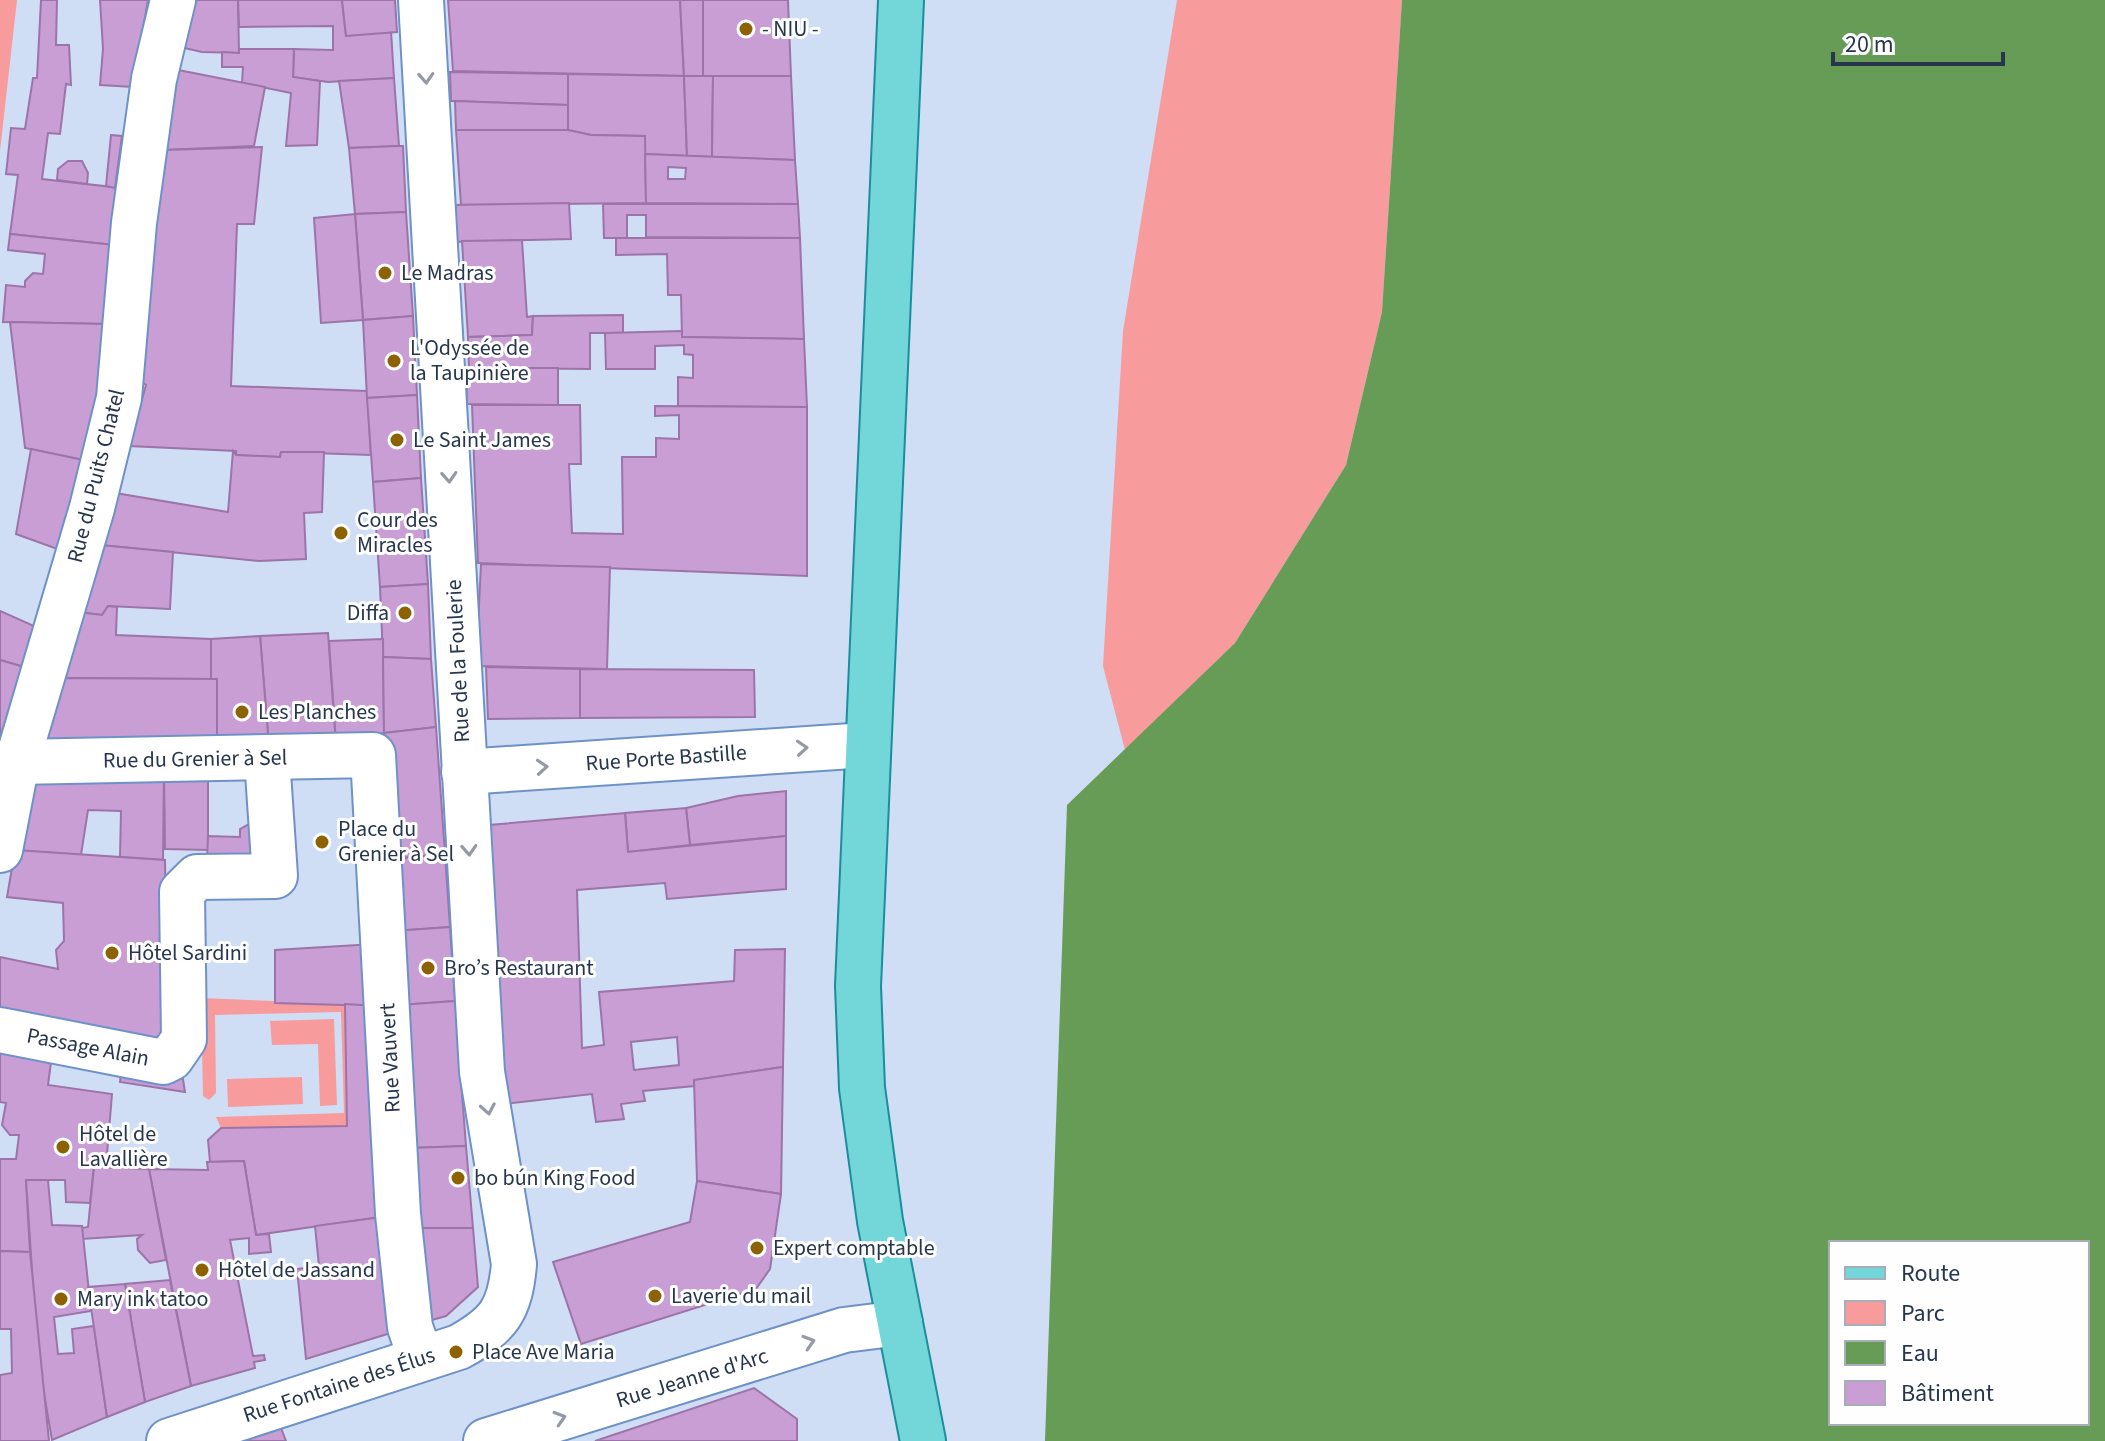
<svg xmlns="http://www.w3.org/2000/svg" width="2105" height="1441" font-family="'Source Sans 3',sans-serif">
<rect width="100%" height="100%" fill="#cfdef5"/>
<g fill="#f79b9d">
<polygon points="0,0 17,0 0,151"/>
<polygon points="1177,0 1402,0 1382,312 1346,465 1235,643 1125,750 1103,666 1123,331"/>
<polygon points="201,998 345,1004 347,1126 221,1128 216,1117 344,1113 341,1012 215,1015 216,1093 209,1100 203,1096"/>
<polygon points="334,1019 337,1105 320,1106 318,1044 272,1045 270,1021"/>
<polygon points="302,1077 303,1104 228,1107 227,1079"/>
</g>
<path fill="#679c56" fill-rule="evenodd" d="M1402,0H2105V1441H1045L1067,805L1235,643L1346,465L1382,312ZM1831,1243H2087V1423H1831Z"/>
<g fill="#c89ed5" stroke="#9c74a8" stroke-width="2" fill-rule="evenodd">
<polygon points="41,0 57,0 56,45 69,45 71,85 66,84 60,134 48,133 42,179 121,188 114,245 10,234 18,175 6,174 11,128 25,129 33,78 37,78"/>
<polygon points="100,0 148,0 133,87 100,85 103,49"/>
<polygon points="195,0 238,0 239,53 202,52 180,47"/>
<polygon points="238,0 342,0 346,36 391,31 394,78 328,82 293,77 294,49 333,50 333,26 239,27"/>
<polygon points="342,0 395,0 397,32 346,36"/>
<polygon points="448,0 680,0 684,76 453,71"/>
<polygon points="680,0 703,0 703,76 684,76"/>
<polygon points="703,0 788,0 791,76 703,76"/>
<polygon points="239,49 294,49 293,77 320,81 317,145 286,146 291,93 242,83 243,67 222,67 222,52 239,53"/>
<polygon points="173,69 265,87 254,146 164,150"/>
<polygon points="450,72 568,74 568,105 451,101"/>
<polygon points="568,74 684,76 687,156 645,154 645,136 591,135 568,130"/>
<polygon points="684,76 713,76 712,157 687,156"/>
<polygon points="713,76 791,76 795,160 712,157"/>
<polygon points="394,78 399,146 349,148 339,81"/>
<polygon points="455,101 568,105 568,130 456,130"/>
<polygon points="456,130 568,130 591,135 645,136 646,203 461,205"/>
<polygon points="111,135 122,136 115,188 106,186"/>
<polygon points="399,146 403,146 406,212 355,214 349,148"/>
<polygon points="262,147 254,224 237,224 231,386 367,391 371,455 281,452 280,457 236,455 236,451 129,446 146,385 139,380 164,150"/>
<path d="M645,154L795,160L798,204L646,203ZM668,167L686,168L685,179H668Z"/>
<polygon points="68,161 82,161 88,173 87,184 57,180 58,169"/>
<polygon points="569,203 571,239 453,242 452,205"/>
<polygon points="603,204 798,204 800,238 646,237 646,215 627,215 627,238 604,238"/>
<polygon points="406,212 413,316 363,320 355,214"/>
<polygon points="355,214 363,320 321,323 314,218"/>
<polygon points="10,234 114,245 106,324 3,322 6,285 25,287 25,281 33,273 43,274 45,254 8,250"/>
<polygon points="616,238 800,238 804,339 682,337 681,295 668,295 667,254 616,255"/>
<polygon points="522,240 527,317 533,316 532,335 468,337 462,241"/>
<polygon points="623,315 623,333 590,333 590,369 469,368 468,337 532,335 533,316"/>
<polygon points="413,316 417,395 367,398 363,320"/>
<polygon points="10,322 106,324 88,461 25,448"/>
<polygon points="682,331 682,337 804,339 807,407 678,406 678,377 693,378 693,355 684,354 684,345 655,346 655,369 606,369 605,333"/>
<polygon points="469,368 558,368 558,405 467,404 466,370"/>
<polygon points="417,395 421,478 373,482 367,398"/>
<polygon points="472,405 580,405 581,464 569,464 572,533 623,534 622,457 656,457 656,438 679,439 679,415 655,416 655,406 807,407 807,576 478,563"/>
<polygon points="31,449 88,461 60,550 16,534"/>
<polygon points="233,451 236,455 280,457 281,452 324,452 322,512 304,513 306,559 259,561 100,545 115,493 228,512"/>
<polygon points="421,478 428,584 380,587 373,482"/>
<polygon points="100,545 173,552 170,609 108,606 102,615 78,612"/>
<polygon points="481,564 610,567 607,669 476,666"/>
<polygon points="428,584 431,659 383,657 380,587"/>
<polygon points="108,606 117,607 116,635 211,639 211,679 56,678 78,612 102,615"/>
<polygon points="0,611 34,626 24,667 0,660"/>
<polygon points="328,633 336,743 269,746 260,636"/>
<polygon points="260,636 269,746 217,744 217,679 211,679 211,639"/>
<polygon points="383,639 384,733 336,743 329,641"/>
<polygon points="383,657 431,659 436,727 384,733"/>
<polygon points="0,660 24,667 0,765"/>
<polygon points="486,667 580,669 580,718 488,719"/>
<polygon points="580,669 754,670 755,717 580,718"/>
<polygon points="56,678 217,679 217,744 39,746"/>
<polygon points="436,727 445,854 391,859 384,733"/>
<polygon points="29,770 164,772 163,860 120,857 121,811 88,810 81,855 15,850"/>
<polygon points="208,771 208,850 165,849 164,772"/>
<polygon points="786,791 786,836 690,845 686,808 738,796"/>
<polygon points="686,808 690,845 628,852 625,813"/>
<path d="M625,813L628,852L786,836V889L667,899L665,883L577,890L582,1048L604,1045L599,992L734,981L735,950L785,949L783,1067L694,1080V1086L643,1091L645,1101L621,1104L624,1119L596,1122L592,1094L503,1104L489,825ZM677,1037L679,1065L634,1070L631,1042Z"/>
<polygon points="260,818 263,860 207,860 208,836 240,837 240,829"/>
<polygon points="15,850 165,860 167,989 160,1053 0,1021 0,957 58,969 56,950 64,941 63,903 7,897"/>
<polygon points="445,854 450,927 394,931 391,859"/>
<polygon points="450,927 455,1001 400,1005 394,931"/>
<polygon points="374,944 377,1006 275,1003 275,950"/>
<polygon points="455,1001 466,1146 410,1148 400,1005"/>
<polygon points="345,1004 377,1006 382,1217 256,1235 244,1161 210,1162 208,1140 221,1128 347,1126"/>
<polygon points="0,1036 53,1047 48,1085 112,1094 106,1166 94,1167 90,1203 66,1202 65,1180 26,1180 30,1252 0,1251 0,1159 16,1159 19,1135 10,1135 2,1125 6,1103 0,1102"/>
<polygon points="122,1062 182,1073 185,1092 120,1082"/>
<polygon points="783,1067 781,1194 697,1181 694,1080"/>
<polygon points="466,1146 473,1228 418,1228 410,1148"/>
<polygon points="244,1161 256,1235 269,1234 271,1252 249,1254 249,1238 230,1240 253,1356 264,1355 265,1360 254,1362 255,1368 191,1386 149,1169 208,1170 207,1162"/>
<polygon points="94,1167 149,1169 166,1260 150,1263 138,1250 137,1239 142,1235 82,1239 82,1228 88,1227"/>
<polygon points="26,1180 48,1180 52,1225 82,1226 91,1311 54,1317 58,1354 74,1353 72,1329 94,1326 107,1417 52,1440 38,1359"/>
<polygon points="697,1181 781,1194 770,1269 756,1289 581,1344 553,1262 690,1222"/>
<polygon points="382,1217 394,1332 306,1359 297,1269 319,1266 315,1226"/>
<polygon points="418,1228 473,1228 478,1287 446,1316 425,1322"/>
<polygon points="0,1251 30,1252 49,1441 0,1441 0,1375 12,1373 11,1329 0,1329"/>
<polygon points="170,1280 191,1386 145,1402 125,1284"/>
<polygon points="125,1284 145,1402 107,1417 88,1287"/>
<polygon points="754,1388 797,1419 797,1441 595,1441"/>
<polygon points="281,1428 286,1441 244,1441"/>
</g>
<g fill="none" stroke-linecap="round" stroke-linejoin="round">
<defs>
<g id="minor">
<polyline points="17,762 373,755 398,1214 410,1327 421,1359"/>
<polyline points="464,772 867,745"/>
<polyline points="0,850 17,762 92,508 119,398 134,223 154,79 173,0"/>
<polyline points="0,1030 163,1062 171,1058 184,1039 182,892 197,877 275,876 267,758"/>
<path d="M169,1441L459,1347C499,1325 510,1310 514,1264L482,1072L421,0"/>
<polyline points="486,1441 844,1330 900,1323"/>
</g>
<polyline id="major" points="901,0 858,986 862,1088 880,1221 923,1441"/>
</defs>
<use href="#minor" stroke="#6e92c7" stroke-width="48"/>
<use href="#major" stroke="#1b8e99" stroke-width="48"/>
<use href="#minor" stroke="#fff" stroke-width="44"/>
<use href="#major" stroke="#73d7da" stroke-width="44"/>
</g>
<defs><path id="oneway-chevron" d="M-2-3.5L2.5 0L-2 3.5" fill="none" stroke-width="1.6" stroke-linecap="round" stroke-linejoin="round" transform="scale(2)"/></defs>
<g stroke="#939aa6">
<use href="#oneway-chevron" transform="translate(426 78) rotate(87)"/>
<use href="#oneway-chevron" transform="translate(449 477) rotate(87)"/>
<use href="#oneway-chevron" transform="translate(802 748) rotate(-4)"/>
<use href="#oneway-chevron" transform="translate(542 767) rotate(-4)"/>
<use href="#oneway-chevron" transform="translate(469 850) rotate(87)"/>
<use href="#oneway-chevron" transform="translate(488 1109) rotate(80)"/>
<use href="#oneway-chevron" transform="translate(809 1342) rotate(-17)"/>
<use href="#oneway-chevron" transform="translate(560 1418) rotate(-17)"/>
</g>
<g fill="#8c6205" stroke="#fefefe" stroke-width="3">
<circle cx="746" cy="29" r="8"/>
<circle cx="385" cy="273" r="8"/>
<circle cx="394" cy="361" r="8"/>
<circle cx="397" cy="440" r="8"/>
<circle cx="341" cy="533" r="8"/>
<circle cx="405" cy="613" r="8"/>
<circle cx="242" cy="712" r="8"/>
<circle cx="322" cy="842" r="8"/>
<circle cx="112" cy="953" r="8"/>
<circle cx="428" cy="968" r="8"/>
<circle cx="63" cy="1147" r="8"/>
<circle cx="458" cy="1178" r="8"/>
<circle cx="757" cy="1248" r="8"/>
<circle cx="202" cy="1270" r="8"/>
<circle cx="655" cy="1296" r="8"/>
<circle cx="61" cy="1299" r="8"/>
<circle cx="456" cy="1352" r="8"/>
</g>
<g text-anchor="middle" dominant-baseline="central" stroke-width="6" stroke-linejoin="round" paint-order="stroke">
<g font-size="22" fill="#27364d" stroke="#fefefe" text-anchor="start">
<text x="762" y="29">‑ NIU ‑</text>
<text x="401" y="273">Le Madras</text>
<text x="410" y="348">L'Odyssée de<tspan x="410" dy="25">la Taupinière</tspan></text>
<text x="413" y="440">Le Saint James</text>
<text x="357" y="520">Cour des<tspan x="357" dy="25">Miracles</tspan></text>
<text x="389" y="613" text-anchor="end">Diffa</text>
<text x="258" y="712">Les Planches</text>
<text x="338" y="829">Place du<tspan x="338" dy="25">Grenier à Sel</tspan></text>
<text x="128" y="953">Hôtel Sardini</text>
<text x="444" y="968">Bro’s Restaurant</text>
<text x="79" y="1134">Hôtel de<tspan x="79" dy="25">Lavallière</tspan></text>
<text x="474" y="1178">bo bún King Food</text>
<text x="773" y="1248">Expert comptable</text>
<text x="218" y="1270">Hôtel de Jassand</text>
<text x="671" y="1296">Laverie du mail</text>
<text x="77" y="1299">Mary ink tatoo</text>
<text x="472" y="1352">Place Ave Maria</text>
</g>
<g font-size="22" fill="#27364d" stroke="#fefefe">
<text transform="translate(96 476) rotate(-76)">Rue du Puits Chatel</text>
<text transform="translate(458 661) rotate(-93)">Rue de la Foulerie</text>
<text transform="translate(666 758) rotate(-4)">Rue Porte Bastille</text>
<text transform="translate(195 759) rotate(-1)">Rue du Grenier à Sel</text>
<text transform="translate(88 1047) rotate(11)">Passage Alain</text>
<text transform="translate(390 1058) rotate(-93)">Rue Vauvert</text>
<text transform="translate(692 1378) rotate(-17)">Rue Jeanne d'Arc</text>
<text transform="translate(339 1385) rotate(-18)">Rue Fontaine des Élus</text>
</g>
</g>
<rect x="1829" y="1241" width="260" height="184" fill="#fefefe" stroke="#a8aeb7" stroke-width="2"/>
<rect x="1845" y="1267" width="40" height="12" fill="#73d7da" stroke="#a8aeb7" stroke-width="2"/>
<text x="1901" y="1281" font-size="24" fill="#27364d">Route</text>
<rect x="1845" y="1301" width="40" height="24" fill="#f79b9d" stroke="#a8aeb7" stroke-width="2"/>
<text x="1901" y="1321" font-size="24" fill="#27364d">Parc</text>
<rect x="1845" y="1341" width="40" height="24" fill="#679c56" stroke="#a8aeb7" stroke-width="2"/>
<text x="1901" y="1361" font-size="24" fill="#27364d">Eau</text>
<rect x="1845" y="1381" width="40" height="24" fill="#c89ed5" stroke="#a8aeb7" stroke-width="2"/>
<text x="1901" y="1401" font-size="24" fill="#27364d">Bâtiment</text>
<path d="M1833 52v12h170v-12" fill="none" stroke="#27364d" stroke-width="4"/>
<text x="1845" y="52" font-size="24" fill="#27364d" stroke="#fefefe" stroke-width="6" paint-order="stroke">20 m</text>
</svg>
